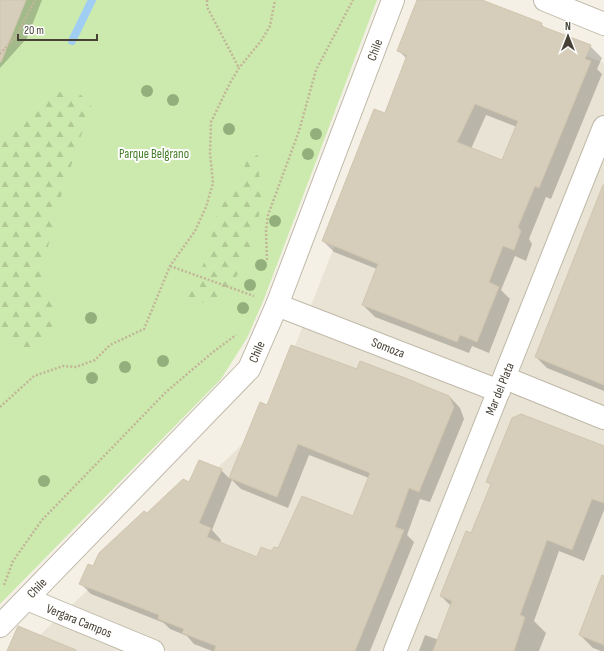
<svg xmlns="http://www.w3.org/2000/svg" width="604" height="651" font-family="'Sofia Sans Condensed',sans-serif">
<defs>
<pattern id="forest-firs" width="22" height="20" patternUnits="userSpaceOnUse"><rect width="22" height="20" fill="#cceaad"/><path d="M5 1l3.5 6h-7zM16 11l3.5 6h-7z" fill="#b1ca95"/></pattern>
</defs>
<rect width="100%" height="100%" fill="#f4f0e6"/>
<polygon fill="#e8e3d4" points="432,0 444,0 604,63 604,651 23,651 264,424"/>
<polygon fill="#cceaad" points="0,0 377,0 264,299 247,338 221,379 0,604"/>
<g fill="url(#forest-firs)">
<polygon points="51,91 81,95 91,106 62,193 49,242 42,277 52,302 54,337 28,353 0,332 0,139"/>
<polygon points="258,155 259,174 264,197 247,260 227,291 212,300 200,303 184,298 196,285 206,256 219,207 243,171 247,159"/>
</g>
<g fill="#0003" fill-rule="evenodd">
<polygon points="0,0 42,0 27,38 0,68"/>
<path d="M418,0H479L541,24L546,29L590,46L602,58L597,69L602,74L551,199L546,197L529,239L532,244L526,261L515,256L501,290L510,299L489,353L472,346L469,353L375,317L363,305L377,269L334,252L323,241L385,114L407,59L398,50ZM486,115L517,127L502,161L471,149Z"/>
<polygon points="604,184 604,391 547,368 536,357"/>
<path d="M358,370L449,396L460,408L464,419L430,502L420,499L407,535L414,542L370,651H212L194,644L187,636L170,629L164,623L91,594L80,583L94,568L148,514L190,483L221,470L230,479L261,403L267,406ZM309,455L369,478L354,518L258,558L220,543L221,540L212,530L232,480L241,489L288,508Z"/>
<polygon points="604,447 604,510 584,561 559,551 534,621 546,633 539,651 419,651 425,635 439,640 452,607 441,596 472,535 491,485 487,481"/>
<polygon points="604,615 604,651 601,651 593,648 580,635"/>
</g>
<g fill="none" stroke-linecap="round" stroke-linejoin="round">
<polyline stroke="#a0cef3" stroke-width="8" points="72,41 92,0"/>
</g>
<g fill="#d6cdbb" stroke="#d1c5ae" fill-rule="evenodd">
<polygon points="0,0 26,0 1,62 0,62"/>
<path d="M417,0H482L542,23L541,26L591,45L585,59L591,61L539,188L535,186L518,227L521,231L514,250L503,246L489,282L499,287L477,342L460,335L457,342L362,305L378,264L322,241L374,109L385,113L407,55L397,51ZM475,104L518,121L502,160L457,142Z"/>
<polygon points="603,185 604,185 604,385 535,357"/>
<polygon points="291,345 357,369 360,361 405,378 449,396 454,407 419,492 409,488 395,527 404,530 355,651 214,651 216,646 182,633 184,629 158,619 159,615 79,584 88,564 93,566 99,553 144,511 147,513 183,479 189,482 199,460 222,469 199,523 211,528 207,537 257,557 261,547 271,551 274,547 278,548 302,496 353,516 370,473 298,444 277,497 229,478 260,402 267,405"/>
<polygon points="521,414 604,446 604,503 592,499 572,550 547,540 520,615 525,617 514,651 433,651 452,601 440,596 466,531 471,533 491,484 486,482 512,418"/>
<polygon points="602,575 604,576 604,645 579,635"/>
<polygon points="18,626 76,650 76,651 7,651"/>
</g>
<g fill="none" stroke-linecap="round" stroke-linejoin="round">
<defs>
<g id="minor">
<polyline points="545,0 604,24"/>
<polyline points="277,305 499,391"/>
<polyline points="505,378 604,418"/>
<polyline points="27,599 153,651"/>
<polyline points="0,626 249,369 277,305 393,0"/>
<polyline points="395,651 604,127"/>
</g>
</defs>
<use href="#minor" stroke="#c0b9a9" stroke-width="24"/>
<g stroke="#c2b599" stroke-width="2.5" stroke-dasharray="2 2" stroke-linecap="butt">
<polyline points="207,0 207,7 239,68"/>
<polyline points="0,54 17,35 35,0"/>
<polyline points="267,260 266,231 268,215 299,131 316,70 353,0"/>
<polyline points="170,266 254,296"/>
<polyline points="0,407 34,376 63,366 76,367 95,360 110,345 144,329 170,266 195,231 206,207 213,183 210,153 211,122 230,83 239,68 261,41 270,26 275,0"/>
<polyline points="4,585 13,561 42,520 166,392 213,352 236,335"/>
</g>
<use href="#minor" stroke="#fff" stroke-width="22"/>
</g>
<g fill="#93b07c">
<circle cx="147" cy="91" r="6"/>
<circle cx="173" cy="100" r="6"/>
<circle cx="229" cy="129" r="6"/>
<circle cx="316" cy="134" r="6"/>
<circle cx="308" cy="154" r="6"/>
<circle cx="275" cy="221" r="6"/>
<circle cx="261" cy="265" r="6"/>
<circle cx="250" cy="285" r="6"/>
<circle cx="243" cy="308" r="6"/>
<circle cx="91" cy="318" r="6"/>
<circle cx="163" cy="361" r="6"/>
<circle cx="125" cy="367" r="6"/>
<circle cx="92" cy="378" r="6"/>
<circle cx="44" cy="481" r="6"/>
</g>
<g text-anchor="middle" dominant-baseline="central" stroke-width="4" stroke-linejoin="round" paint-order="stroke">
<g font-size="13" fill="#474135" stroke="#fff">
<text transform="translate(375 50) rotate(-70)">Chile</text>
<text transform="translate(388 348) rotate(21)">Somoza</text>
<text transform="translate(257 352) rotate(-67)">Chile</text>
<text transform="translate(500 389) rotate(-68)">Mar del Plata</text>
<text transform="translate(37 588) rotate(-46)">Chile</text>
<text transform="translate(79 621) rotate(22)">Vergara Campos</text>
</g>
<g font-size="13" fill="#437c26" stroke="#fff">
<text x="154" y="154">Parque Belgrano</text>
</g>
</g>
<g transform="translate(568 36)" stroke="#ffffff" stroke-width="3" paint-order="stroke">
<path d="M0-3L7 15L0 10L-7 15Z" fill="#474135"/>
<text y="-6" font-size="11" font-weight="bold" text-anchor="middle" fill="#474135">N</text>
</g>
<path d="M18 34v6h79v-6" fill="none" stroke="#474135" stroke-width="2"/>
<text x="24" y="34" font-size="12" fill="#474135" stroke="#ffffff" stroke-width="3" paint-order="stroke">20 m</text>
</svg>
